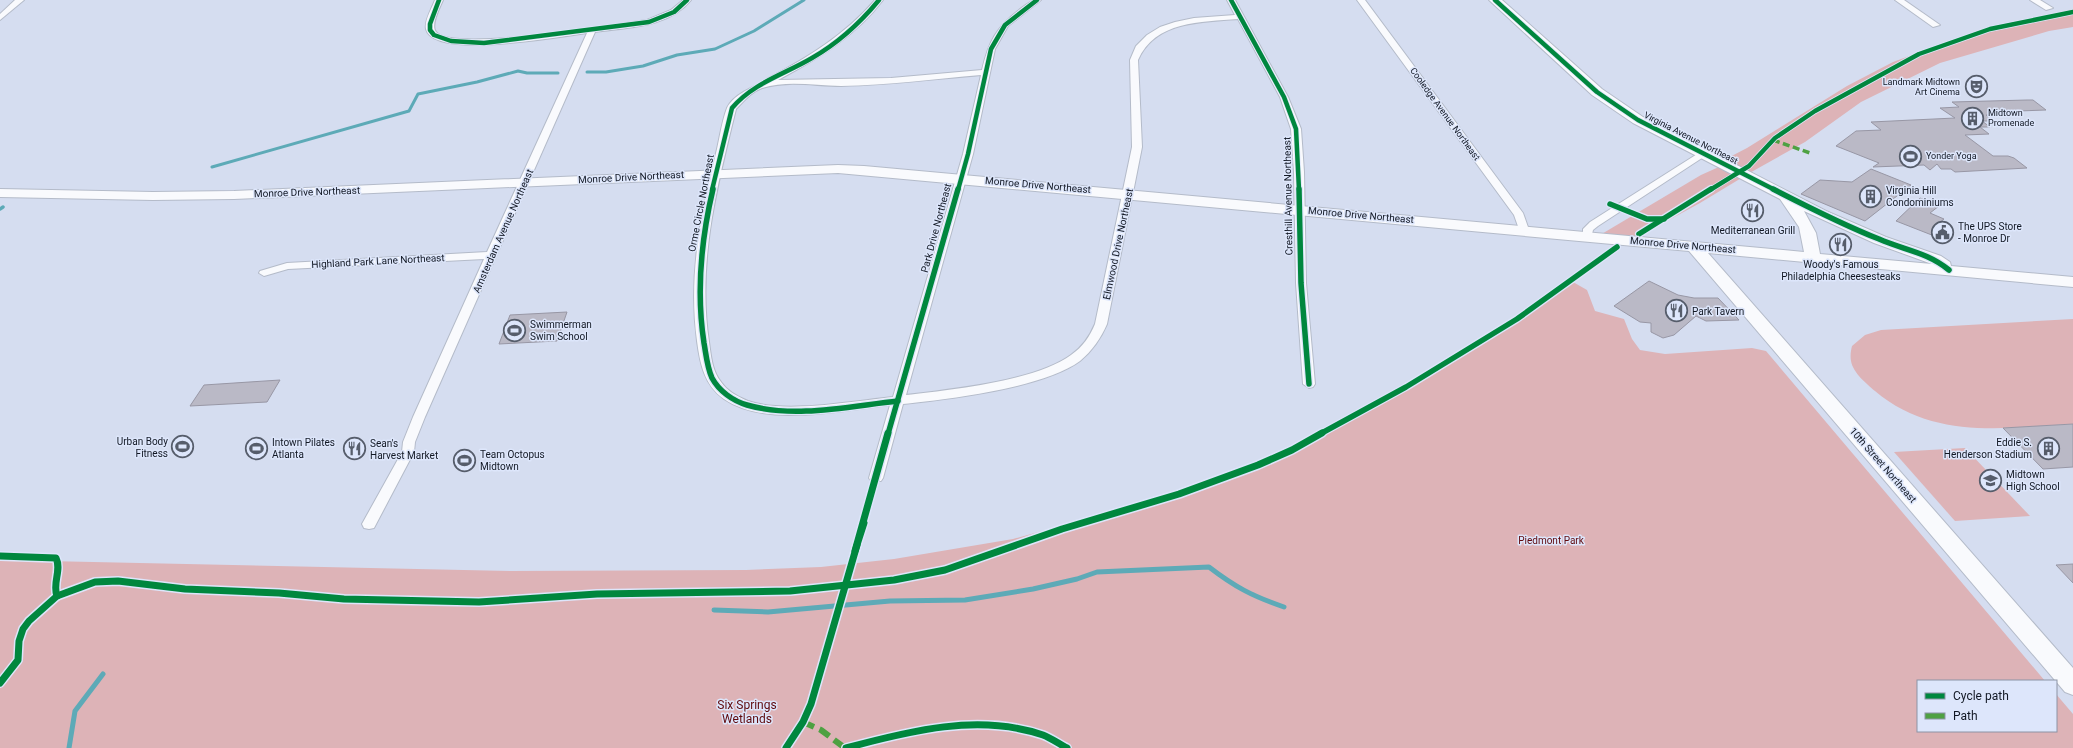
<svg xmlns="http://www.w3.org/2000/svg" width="2073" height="748" font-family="Roboto,sans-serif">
<rect width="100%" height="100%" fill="#d5ddf0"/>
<g fill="#ddb3b7">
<polygon points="2073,9 2073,27 2049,31 1940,63 1861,102 1805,142 1746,175 1720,162 1747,148 1847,86 1893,62 1982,29"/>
<polygon points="1721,166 1743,177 1700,203 1636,238 1600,235 1701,175"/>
<polygon points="1573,282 1587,290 1595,311 1624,319 1632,339 1640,350 1665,354 1752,348 1766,351 2045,681 1918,681 1918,731 2056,731 2056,694 2073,714 2073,748 0,748 0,560 510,571 746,570 821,567 894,559 1013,539 1157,499 1316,439"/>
<path d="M2073,319V424C2003,428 1933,440 1875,391C1867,384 1853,373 1851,361C1850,356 1851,350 1852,346L1865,335L1881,330Z"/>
<polygon points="1965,448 2030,516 1955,521 1894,452"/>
</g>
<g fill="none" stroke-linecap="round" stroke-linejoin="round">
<g stroke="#5daab7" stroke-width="3">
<polyline points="587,72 606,72 643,66 677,55 715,49 754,31 804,0"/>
<polyline points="212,167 409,111 418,94 477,82 518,71 527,73 558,73"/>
</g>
<polyline stroke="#5daab7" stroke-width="3.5" points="0,209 3,207"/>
<g stroke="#5daab7" stroke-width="5">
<path d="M714,610L768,612L890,601L965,600L1033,589L1077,579L1097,572L1209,567C1235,587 1252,596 1284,607"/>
<polyline points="69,748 75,711 103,674"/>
</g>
</g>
<g fill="#bab9c6" stroke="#9897a5">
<polygon points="2027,100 2033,100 2046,110 1991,112 1997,115 1986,115 1993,121 1982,121 1990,127 1980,127 1989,134 1965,135 1993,156 2008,156 2014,158 2027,168 1955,172 1951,169 1941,169 1937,164 1930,170 1924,165 1873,167 1879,163 1836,146 1856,131 1881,130 1871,122 1955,118 1940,108 1959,107 1952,102"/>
<polygon points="1871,169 1911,185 1865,221 1801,194 1820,180 1852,182"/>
<polygon points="1920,198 1939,206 1930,213 1944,219 1939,223 1948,233 1942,239 1896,221"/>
<polygon points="1649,281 1678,295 1694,298 1718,298 1739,320 1706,321 1696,316 1674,335 1663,338 1651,332 1651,323 1640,322 1614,306"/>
<polygon points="567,312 557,341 499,344 510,315"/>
<polygon points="280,380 267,402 190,406 204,385"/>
<polygon points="2073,424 2073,467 2043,469 2003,428"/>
<polygon points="2073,564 2073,583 2056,565"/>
</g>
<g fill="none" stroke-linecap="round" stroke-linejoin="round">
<defs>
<g id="street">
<polygon points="15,0 24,0 0,20 0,14"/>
<path d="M435,0H443C440,7 430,25 436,32C453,53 615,24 647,20L671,10L683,0H691C668,28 628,27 595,32L425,417L415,442L414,452L374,528L369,529L364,528L362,524L402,452L403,442L413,417L484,259L288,269L264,276L259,273L260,271L287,263L487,252L587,33C563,36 433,60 426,29C424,21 432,8 435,0Z"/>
<path d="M875,0H883C856,36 817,59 778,80L891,78L982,70C989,41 996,28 1019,10C1027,4 1031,0 1041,0L1008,26L995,49L973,154L906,395C950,390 1036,381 1071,355C1083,347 1090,336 1095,324L1132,147L1130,60L1136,46L1147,35L1160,27L1175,22L1194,18L1235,15L1227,0H1235L1288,97L1301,129L1304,172L1306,283L1315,384L1313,387L1309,388L1303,384L1296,283L1294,172L1291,129L1280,97L1238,19C1201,22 1155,21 1138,60L1142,147L1107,324C1101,338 1092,351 1080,361C1043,388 950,399 903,404L883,478L881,481H871L869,478L890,405C843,410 766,428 724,399C704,385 700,363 697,341C688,275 701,213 717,149C720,136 722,121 727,108C733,95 753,86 767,82V79C807,58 845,35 875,0ZM981,75L963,154L893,397C853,401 785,414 748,401C738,397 727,391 721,382C712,371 711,356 709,342C697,262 717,186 736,109C744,101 751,92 762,88C788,80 815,86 841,86C888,85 935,79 981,75Z"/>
<polygon points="1357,0 1365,0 1523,213 1529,230 1528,232 1520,232 1514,215"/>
<polygon points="1895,0 1904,0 1940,25 1933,27"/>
<polygon points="2030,0 2040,0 2053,8 2046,10"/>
<polygon points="1702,151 1705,152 1705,156 1598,226 1593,230 1591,238 1583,238 1583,229 1590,222"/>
</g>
<path id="secondary" d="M1489,0H1502L1602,89L1643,117L1826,211L1886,237L1941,256L1950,262L1951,266L2073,277V287L1708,253L2073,668V695L2065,692L1689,251L838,173L234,199L153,200L0,197V189L153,192L234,191L838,165L864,166L1804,252L1799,227L1780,199L1633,123L1592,95ZM1804,211L1874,243L1932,264L1820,254L1816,233Z"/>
</defs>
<use href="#street" stroke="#b4bbc9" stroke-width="2"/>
<use href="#secondary" stroke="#b4bbc9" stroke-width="2"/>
<use href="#street" fill="#f9fafd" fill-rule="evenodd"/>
<use href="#secondary" fill="#f9fafd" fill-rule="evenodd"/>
<polyline stroke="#4ea142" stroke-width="3.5" stroke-dasharray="7 3.5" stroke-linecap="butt" points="1773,140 1810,153"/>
<polyline stroke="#4ea142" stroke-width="6" stroke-dasharray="12 6" stroke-linecap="butt" points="803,722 821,730 845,748"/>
<defs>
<g id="cycleway-far2">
<polyline points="439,0 430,24 430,30 434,35 451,41 484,43 649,22 674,12 687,0"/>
<polyline points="1231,0 1284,97 1296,129 1299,190"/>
<polyline points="1495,0 1597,92 1638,120 1775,190"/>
<path d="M712,190L732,108C753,83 785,74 812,58C838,43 860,23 879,0"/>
<polyline points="958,190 968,154 991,49 1005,25 1037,0"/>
<polyline points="1710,190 1749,166 1775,138 1815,111 1919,54 1990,29 2073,12"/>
</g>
<g id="cycleway-far1">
<path d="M713,189C701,240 696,291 704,343C706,354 707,367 712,378C719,391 733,401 747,405C795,419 850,406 898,401"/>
<polyline points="1299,189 1301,283 1309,384"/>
<path d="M1773,189C1808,207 1843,225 1879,239C1904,250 1927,252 1949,270"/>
<polyline points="1610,204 1647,219 1664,219"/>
<polyline points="1639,234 1711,189"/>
<polyline points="888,434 958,189"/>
<polyline points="1320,434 1406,387 1517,319 1617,247"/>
</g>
<g id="cycleway">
<polyline points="864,523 855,551 888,433"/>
<path d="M0,556L56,558C62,570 52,583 57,596"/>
<polyline points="0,683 18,660 19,641 23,629 29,621 57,596 95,582 118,581 185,589 279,593 344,599 479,602 597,594 790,591 894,580 945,570 1062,529 1179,494 1258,465 1292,450 1322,433"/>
<polyline points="786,748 803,722 811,704 857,545"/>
<path d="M846,748C909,731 979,713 1043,735C1051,738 1059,744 1067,748"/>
</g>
</defs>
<use href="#cycleway-far2" stroke="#dde6fb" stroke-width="6"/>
<use href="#cycleway-far1" stroke="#dde6fb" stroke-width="8"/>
<use href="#cycleway" stroke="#dde6fb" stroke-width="10"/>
<use href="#cycleway-far2" stroke="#00873e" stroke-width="4.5"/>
<use href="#cycleway-far1" stroke="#00873e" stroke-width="5.5"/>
<use href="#cycleway" stroke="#00873e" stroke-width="7"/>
</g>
<defs>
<symbol id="theatre-ring" viewBox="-11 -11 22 22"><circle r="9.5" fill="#dde6fb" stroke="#565d6b" stroke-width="1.5"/><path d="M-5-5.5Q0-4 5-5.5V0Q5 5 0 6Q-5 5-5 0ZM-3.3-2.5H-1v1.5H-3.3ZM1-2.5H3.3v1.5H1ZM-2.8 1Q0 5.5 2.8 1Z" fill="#565d6b"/></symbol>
<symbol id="building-ring" viewBox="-11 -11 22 22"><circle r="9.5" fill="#dde6fb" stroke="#565d6b" stroke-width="1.5"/><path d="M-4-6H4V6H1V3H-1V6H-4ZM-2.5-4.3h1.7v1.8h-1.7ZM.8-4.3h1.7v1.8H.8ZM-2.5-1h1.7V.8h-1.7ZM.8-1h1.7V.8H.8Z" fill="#565d6b"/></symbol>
<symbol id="stadium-ring" viewBox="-11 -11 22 22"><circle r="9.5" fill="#dde6fb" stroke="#565d6b" stroke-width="1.5"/><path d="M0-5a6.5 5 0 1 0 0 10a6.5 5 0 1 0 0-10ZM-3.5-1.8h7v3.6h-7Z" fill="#565d6b"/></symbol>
<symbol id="restaurant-ring" viewBox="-11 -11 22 22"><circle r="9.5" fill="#dde6fb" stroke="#565d6b" stroke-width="1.5"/><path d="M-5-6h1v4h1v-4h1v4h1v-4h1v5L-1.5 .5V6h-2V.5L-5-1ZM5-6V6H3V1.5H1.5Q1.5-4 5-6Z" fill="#565d6b"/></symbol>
<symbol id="civic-ring" viewBox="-11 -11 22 22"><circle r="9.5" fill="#dde6fb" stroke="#565d6b" stroke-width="1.5"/><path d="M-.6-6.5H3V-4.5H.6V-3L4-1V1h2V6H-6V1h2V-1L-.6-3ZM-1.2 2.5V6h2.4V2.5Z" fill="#565d6b"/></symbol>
<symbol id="school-ring" viewBox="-11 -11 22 22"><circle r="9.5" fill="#dde6fb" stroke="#565d6b" stroke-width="1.5"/><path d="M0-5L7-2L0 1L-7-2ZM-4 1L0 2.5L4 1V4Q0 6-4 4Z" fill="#565d6b"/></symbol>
</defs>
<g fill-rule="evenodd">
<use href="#theatre-ring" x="1964" y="74" width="25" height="25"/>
<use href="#building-ring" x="1960" y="106" width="25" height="25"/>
<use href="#stadium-ring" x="1898" y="144" width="25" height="25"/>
<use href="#building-ring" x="1858" y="184" width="25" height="25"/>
<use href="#restaurant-ring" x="1740" y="198" width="25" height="25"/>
<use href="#civic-ring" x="1930" y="220" width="25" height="25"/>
<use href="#restaurant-ring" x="1828" y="232" width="25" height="25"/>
<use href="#restaurant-ring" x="1664" y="298" width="25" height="25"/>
<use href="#stadium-ring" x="502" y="318" width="25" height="25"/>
<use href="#stadium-ring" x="170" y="434" width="25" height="25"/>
<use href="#stadium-ring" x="244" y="436" width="25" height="25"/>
<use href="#building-ring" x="2036" y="436" width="25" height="25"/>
<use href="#restaurant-ring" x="342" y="436" width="25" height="25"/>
<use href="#stadium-ring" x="452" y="448" width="25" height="25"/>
<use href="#school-ring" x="1978" y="468" width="25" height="25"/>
</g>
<g text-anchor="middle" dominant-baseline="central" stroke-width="3" stroke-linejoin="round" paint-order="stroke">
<g font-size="9" fill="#121824" stroke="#dde6fb" text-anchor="start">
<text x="1960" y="82" text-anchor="end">Landmark Midtown<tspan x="1960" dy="10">Art Cinema</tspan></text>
<text x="1988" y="113">Midtown<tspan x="1988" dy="10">Promenade</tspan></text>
<text x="1926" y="156">Yonder Yoga</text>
</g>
<g font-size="9" fill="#121824" stroke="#dde6fb">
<text transform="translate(1445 114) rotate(54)">Cooledge Avenue Northeast</text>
<text transform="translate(1691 138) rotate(27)">Virginia Avenue Northeast</text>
</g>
<g font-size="10" fill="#121824" stroke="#dde6fb">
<text transform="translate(631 177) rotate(-3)">Monroe Drive Northeast</text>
<text transform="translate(1038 185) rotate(5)">Monroe Drive Northeast</text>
<text transform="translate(307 192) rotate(-2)">Monroe Drive Northeast</text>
<text transform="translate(1288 196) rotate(-91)">Cresthill Avenue Northeast</text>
<text transform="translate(701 203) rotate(-79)">Orme Circle Northeast</text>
<text transform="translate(1361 215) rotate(5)">Monroe Drive Northeast</text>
<text transform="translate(936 228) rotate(-75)">Park Drive Northeast</text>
<text transform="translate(503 231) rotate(-66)">Amsterdam Avenue Northeast</text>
<text transform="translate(1118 244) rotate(-78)">Elmwood Drive Northeast</text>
<text transform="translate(1683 245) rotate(5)">Monroe Drive Northeast</text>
<text transform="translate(378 261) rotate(-3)">Highland Park Lane Northeast</text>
<text transform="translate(1883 465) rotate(49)">10th Street Northeast</text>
</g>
<g font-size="10" fill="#121824" stroke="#dde6fb" text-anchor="start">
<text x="1886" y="190">Virginia Hill<tspan x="1886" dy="12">Condominiums</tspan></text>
<text x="1958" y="226">The UPS Store<tspan x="1958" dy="12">- Monroe Dr</tspan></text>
<text x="1753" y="230" text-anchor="middle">Mediterranean Grill</text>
<text x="1841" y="264" text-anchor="middle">Woody's Famous<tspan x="1841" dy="12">Philadelphia Cheesesteaks</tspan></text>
<text x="1692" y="311">Park Tavern</text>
<text x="530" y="324">Swimmerman<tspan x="530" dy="12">Swim School</tspan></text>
<text x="168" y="441" text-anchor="end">Urban Body<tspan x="168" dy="12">Fitness</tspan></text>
<text x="272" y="442">Intown Pilates<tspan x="272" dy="12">Atlanta</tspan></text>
<text x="2032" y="442" text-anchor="end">Eddie S.<tspan x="2032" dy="12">Henderson Stadium</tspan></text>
<text x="370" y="443">Sean's<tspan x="370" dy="12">Harvest Market</tspan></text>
<text x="480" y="454">Team Octopus<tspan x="480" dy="12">Midtown</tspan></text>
<text x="2006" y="474">Midtown<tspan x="2006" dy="12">High School</tspan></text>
</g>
<g font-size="10" fill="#5f090d" stroke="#dde6fb">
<text x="1551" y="540">Piedmont Park</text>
</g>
<g font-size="12" fill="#5f090d" stroke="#dde6fb">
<text x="747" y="705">Six Springs<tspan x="747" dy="14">Wetlands</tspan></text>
</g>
</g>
<rect x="1917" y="680" width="140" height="52" fill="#dde6fb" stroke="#8c94a5"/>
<rect x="1925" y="693" width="20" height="6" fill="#00873e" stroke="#8c94a5"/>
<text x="1953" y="700" font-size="12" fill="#121824">Cycle path</text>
<rect x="1925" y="713" width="20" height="6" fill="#4ea142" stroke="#8c94a5"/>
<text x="1953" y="720" font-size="12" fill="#121824">Path</text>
</svg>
